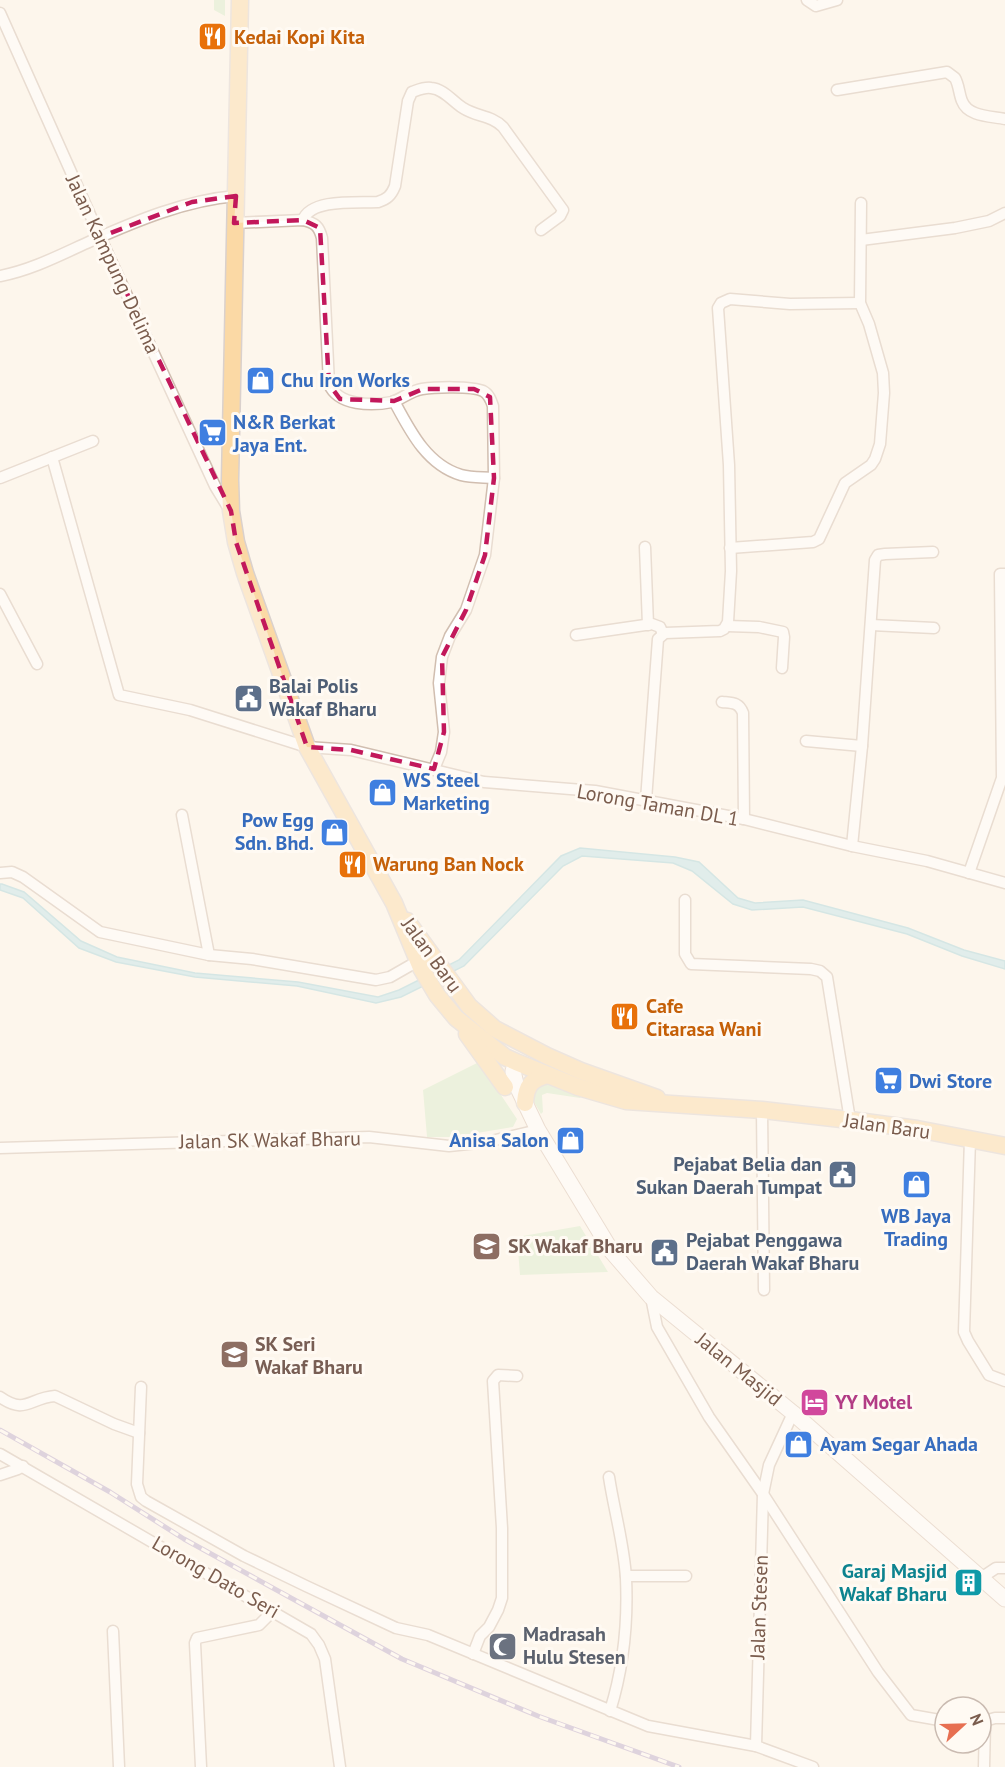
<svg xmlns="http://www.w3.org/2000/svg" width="1005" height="1767" font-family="'PT Sans',sans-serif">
<rect width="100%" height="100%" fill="#fdf6ec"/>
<g fill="#d8ecc9">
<polygon points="214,0 225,0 225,16 214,10"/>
<polygon points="479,1062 517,1119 513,1127 453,1137 427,1137 423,1090"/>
<polygon points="548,1082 584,1094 580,1098 547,1093 542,1095 543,1112 541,1114 534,1102 535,1087"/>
<polygon points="580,1226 608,1272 520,1275 517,1237"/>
</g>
<polygon fill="#bfe3e8" stroke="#a5d3da" stroke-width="1.5" points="580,848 675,857 699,862 738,898 755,903 803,900 908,928 964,950 1005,961 1005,969 962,956 907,934 803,907 752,910 733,904 692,871 673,863 582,856 563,866 464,966 401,997 376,1003 297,986 195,977 116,962 79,948 23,898 0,890 0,884 2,884 24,892 81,941 117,957 195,973 298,982 378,997 399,990 459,960 561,856"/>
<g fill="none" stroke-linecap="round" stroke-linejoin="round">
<defs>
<g id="street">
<polyline points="807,0 816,6 837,0"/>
<polyline points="0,13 100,237 215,486 229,509"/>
<path d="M837,90L947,72L955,78C959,85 959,94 962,101C968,117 991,116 1005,119"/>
<path d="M303,220C311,198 358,203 378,202C387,199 391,196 395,186L408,101L412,92C418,90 424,87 431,88C444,89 453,102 463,108C477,117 491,115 503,127L563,210L560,216L541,230"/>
<path d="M234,223L303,220C315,223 319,226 322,238L329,384C338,406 372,406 392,402C402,399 410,391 422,389C435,387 472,386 483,391C489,394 491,400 493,406L494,478L485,555L466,610L450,636L442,657L439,683L444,732L441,752L434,769"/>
<polyline points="861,240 955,228 989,221 1005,213"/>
<path d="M0,276C32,270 62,254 91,241C136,221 186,200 236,196"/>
<path d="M394,401C410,431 427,465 461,475C472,478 484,477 494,478"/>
<polyline points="52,457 119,695 190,710 307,747 351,750 484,782 595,791 744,819 852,846 927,861 1005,883"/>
<polyline points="0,478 93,441"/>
<polyline points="645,547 648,625"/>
<polyline points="730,548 813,542 819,539 845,483 871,465 875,459 880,444 884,393 883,373 869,324 860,303 861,203"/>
<polyline points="0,594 37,664"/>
<polyline points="871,625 934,628"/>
<polyline points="727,626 759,627 783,632 784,637 782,668"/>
<polyline points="576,635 652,624 660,627 663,634"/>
<path d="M722,702C732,703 739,702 743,713L744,819"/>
<polyline points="806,741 862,746"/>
<polyline points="646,800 658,639 665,633 720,631 724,629 728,622 731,571 729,465 718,308 721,303 730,299 790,304 860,303"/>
<polyline points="182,815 209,955"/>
<polyline points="852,846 862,746 875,560 878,555 885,554 933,552"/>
<polyline points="0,873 12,872 23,877 100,932 209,955 252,959 376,980 390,977 418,961"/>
<polyline points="969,873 1002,778 1000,574 1005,574"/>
<polyline points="685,900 685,954 691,964 811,969 820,971 827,977 850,1120"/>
<polyline points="762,1110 764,1290"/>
<polyline points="970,1139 964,1332 968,1341 989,1375 1005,1381"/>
<polyline points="0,1148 369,1137 449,1146 487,1142 538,1130"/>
<polyline points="651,1297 657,1327 709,1417 763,1494 878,1672 911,1715 945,1721"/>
<polyline points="141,1387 137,1484 141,1497 146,1501 244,1556 306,1586 396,1628 428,1635 648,1726 756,1746"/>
<path d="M0,1397C26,1415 29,1398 55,1396L114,1424L139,1433"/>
<polyline points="793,1413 769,1465 763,1494 756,1746 813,1767"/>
<polyline points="0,1454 311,1634 319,1645 325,1659 340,1767"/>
<polyline points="0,1475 18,1469 23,1466"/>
<path d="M609,1477C614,1510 624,1544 626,1578C628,1622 623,1669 610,1711"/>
<polyline points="626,1576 686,1576"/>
<polyline points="981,1578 996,1568 1005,1568"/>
<polyline points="113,1631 119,1767"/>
<polyline points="473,1654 480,1636 489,1627 498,1610 502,1598 502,1528 493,1381 498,1375 517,1376"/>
<polyline points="981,1722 995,1718 1005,1718"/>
<polyline points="201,1767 195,1643 197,1638 259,1625 273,1611"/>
<polyline points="984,1767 985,1722"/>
</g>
<polyline id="secondary" points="516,1062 513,1071 516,1084 538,1130 612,1252 651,1297 793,1413 1005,1599"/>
<g id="primary">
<polyline points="240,0 230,480 231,511 236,542 245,573 307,747 394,903 421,968 437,995 456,1018 505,1057 516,1062 578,1087 626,1101 762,1110 850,1120 917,1129 1005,1146"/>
<polyline points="407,921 469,1006 495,1029 547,1056 581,1071 657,1098"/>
<polyline points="467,1034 505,1087"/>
<path d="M525,1103C526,1086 531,1079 548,1075"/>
</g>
</defs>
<use href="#street" stroke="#d1beb0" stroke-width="13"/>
<use href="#secondary" stroke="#d6c0b0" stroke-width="17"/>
<use href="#primary" stroke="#dad1cd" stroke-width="19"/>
<use href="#street" stroke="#fff" stroke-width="10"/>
<use href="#secondary" stroke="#fff" stroke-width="15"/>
<use href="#primary" stroke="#fbd9a5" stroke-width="16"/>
<defs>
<polyline id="rail" points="0,1430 110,1492 184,1539 402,1659 538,1716 679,1767"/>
</defs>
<use href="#rail" stroke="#b9a8c9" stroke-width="5"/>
<use href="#rail" stroke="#fffaf3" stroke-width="3" stroke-dasharray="9" stroke-linecap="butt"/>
</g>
<path d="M0 0H1005V1767H0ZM236,196L234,223L303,220L320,228L329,384L340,399L394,401L423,389H474L490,397L494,478L485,555L466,610L442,657L444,732L434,769L351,750L307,747L236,542L231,511L100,237L192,202Z" fill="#fdf6ec" fill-opacity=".55" fill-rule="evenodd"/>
<path fill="none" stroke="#c2185b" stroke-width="4.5" stroke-dasharray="12 8" stroke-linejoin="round" d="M236,196L234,223L303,220L320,228L329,384L340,399L394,401L423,389H474L490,397L494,478L485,555L466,610L442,657L444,732L434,769L351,750L307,747L236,542L231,511L100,237L192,202Z"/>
<defs>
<symbol id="restaurant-square" viewBox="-11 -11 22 22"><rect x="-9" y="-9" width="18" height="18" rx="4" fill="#e8710a" stroke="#fffaf3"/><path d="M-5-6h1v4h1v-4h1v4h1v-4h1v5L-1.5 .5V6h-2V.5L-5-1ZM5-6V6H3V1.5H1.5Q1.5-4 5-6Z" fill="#fff"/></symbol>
<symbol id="shop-square" viewBox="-11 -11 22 22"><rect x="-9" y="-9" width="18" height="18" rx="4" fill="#3f7fe0" stroke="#fffaf3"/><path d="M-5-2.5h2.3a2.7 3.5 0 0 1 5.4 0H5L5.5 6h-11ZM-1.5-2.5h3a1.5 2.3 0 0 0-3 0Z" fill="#fff"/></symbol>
<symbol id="supermarket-square" viewBox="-11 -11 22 22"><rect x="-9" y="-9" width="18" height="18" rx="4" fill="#3f7fe0" stroke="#fffaf3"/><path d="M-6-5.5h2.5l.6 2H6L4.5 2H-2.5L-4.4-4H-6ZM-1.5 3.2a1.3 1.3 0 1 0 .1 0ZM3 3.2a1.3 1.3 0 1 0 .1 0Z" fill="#fff"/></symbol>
<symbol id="civic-square" viewBox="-11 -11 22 22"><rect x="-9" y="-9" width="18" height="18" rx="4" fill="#5c6f8a" stroke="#fffaf3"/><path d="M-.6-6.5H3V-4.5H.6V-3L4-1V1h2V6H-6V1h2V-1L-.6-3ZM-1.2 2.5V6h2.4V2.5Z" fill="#fff"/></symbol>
<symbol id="school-square" viewBox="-11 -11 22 22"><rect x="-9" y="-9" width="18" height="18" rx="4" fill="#8d6e63" stroke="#fffaf3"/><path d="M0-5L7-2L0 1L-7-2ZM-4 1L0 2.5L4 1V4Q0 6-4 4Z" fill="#fff"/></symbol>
<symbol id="hotel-square" viewBox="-11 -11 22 22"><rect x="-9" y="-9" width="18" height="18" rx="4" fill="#d1479c" stroke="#fffaf3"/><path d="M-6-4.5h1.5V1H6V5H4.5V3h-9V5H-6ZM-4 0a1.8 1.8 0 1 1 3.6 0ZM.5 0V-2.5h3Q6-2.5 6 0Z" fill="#fff"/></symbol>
<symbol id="building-square" viewBox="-11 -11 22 22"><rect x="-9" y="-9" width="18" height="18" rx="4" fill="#0f9aa8" stroke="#fffaf3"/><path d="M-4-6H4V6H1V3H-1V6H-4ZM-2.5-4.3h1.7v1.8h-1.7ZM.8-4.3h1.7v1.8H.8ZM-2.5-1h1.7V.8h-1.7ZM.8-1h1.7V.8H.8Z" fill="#fff"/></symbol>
<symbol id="mosque-square" viewBox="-11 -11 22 22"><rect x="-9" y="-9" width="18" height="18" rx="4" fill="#6b7280" stroke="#fffaf3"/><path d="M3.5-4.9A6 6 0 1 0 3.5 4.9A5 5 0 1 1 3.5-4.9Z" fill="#fff"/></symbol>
</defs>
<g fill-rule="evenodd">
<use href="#restaurant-square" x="196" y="20" width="33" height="33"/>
<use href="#shop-square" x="244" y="364" width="33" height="33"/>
<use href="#supermarket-square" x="196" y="416" width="33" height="33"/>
<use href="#civic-square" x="232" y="682" width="33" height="33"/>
<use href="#shop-square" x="366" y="776" width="33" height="33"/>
<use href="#shop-square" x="318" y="816" width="33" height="33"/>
<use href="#restaurant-square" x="336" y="848" width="33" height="33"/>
<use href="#restaurant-square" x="608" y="1000" width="33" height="33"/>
<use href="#supermarket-square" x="872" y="1064" width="33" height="33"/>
<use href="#shop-square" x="554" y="1124" width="33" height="33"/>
<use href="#civic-square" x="826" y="1158" width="33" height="33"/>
<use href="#shop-square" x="900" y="1168" width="33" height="33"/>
<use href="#school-square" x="470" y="1230" width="33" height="33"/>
<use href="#civic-square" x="648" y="1236" width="33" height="33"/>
<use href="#school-square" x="218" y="1338" width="33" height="33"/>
<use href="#hotel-square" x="798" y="1386" width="33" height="33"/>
<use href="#shop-square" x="782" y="1428" width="33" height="33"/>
<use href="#building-square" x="952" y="1566" width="33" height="33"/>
<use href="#mosque-square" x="486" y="1630" width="33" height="33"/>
</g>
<g text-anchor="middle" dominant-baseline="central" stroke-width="6" stroke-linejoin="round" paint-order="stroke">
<g font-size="20" font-weight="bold" fill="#c56008" stroke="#fffaf3" text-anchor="start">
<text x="234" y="37">Kedai Kopi Kita</text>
<text x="373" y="864">Warung Ban Nock</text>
<text x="646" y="1006">Cafe<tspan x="646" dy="23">Citarasa Wani</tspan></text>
</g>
<g font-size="20" fill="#7a5c4d" stroke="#fffaf3">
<text transform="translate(113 264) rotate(65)">Jalan Kampung Delima</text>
<text transform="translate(658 805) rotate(10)">Lorong Taman DL 1</text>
<text transform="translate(432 955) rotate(54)">Jalan Baru</text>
<text transform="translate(887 1126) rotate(8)">Jalan Baru</text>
<text transform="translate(270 1140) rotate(-1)">Jalan SK Wakaf Bharu</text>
<text transform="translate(739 1369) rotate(39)">Jalan Masjid</text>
<text transform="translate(216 1577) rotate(30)">Lorong Dato Seri</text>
<text transform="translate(759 1607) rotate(-88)">Jalan Stesen</text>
</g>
<g font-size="20" font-weight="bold" fill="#366cbe" stroke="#fffaf3" text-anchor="start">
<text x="281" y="380">Chu Iron Works</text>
<text x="233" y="422">N&amp;R Berkat<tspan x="233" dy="23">Jaya Ent.</tspan></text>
<text x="403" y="780">WS Steel<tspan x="403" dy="23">Marketing</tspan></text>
<text x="314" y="820" text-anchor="end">Pow Egg<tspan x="314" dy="23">Sdn. Bhd.</tspan></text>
<text x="909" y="1081">Dwi Store</text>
<text x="549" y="1140" text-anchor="end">Anisa Salon</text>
<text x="916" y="1216" text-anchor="middle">WB Jaya<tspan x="916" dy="23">Trading</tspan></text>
<text x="820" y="1444">Ayam Segar Ahada</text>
</g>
<g font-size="20" font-weight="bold" fill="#4e5e75" stroke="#fffaf3" text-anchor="start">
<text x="269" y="686">Balai Polis<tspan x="269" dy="23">Wakaf Bharu</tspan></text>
<text x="822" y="1164" text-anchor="end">Pejabat Belia dan<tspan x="822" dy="23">Sukan Daerah Tumpat</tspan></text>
<text x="686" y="1240">Pejabat Penggawa<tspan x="686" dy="23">Daerah Wakaf Bharu</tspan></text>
</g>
<g font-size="20" font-weight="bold" fill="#785e54" stroke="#fffaf3" text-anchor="start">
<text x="508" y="1246">SK Wakaf Bharu</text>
<text x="255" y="1344">SK Seri<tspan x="255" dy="23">Wakaf Bharu</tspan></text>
</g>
<g font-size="20" font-weight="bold" fill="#b23c85" stroke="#fffaf3" text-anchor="start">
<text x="835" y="1402">YY Motel</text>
</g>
<g font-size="20" font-weight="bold" fill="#0d838f" stroke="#fffaf3" text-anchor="end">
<text x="947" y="1571">Garaj Masjid<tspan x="947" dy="23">Wakaf Bharu</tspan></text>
</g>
<g font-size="20" font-weight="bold" fill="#5b616d" stroke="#fffaf3" text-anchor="start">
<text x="523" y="1634">Madrasah<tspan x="523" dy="23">Hulu Stesen</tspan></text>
</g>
</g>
<g transform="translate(963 1725) rotate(68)"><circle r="28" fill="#fffaf3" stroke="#cabbb1" stroke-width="1.5"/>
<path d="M0-4.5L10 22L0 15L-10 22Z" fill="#e76f51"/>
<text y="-9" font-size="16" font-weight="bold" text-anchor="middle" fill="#7a5c4d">N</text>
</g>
</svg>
